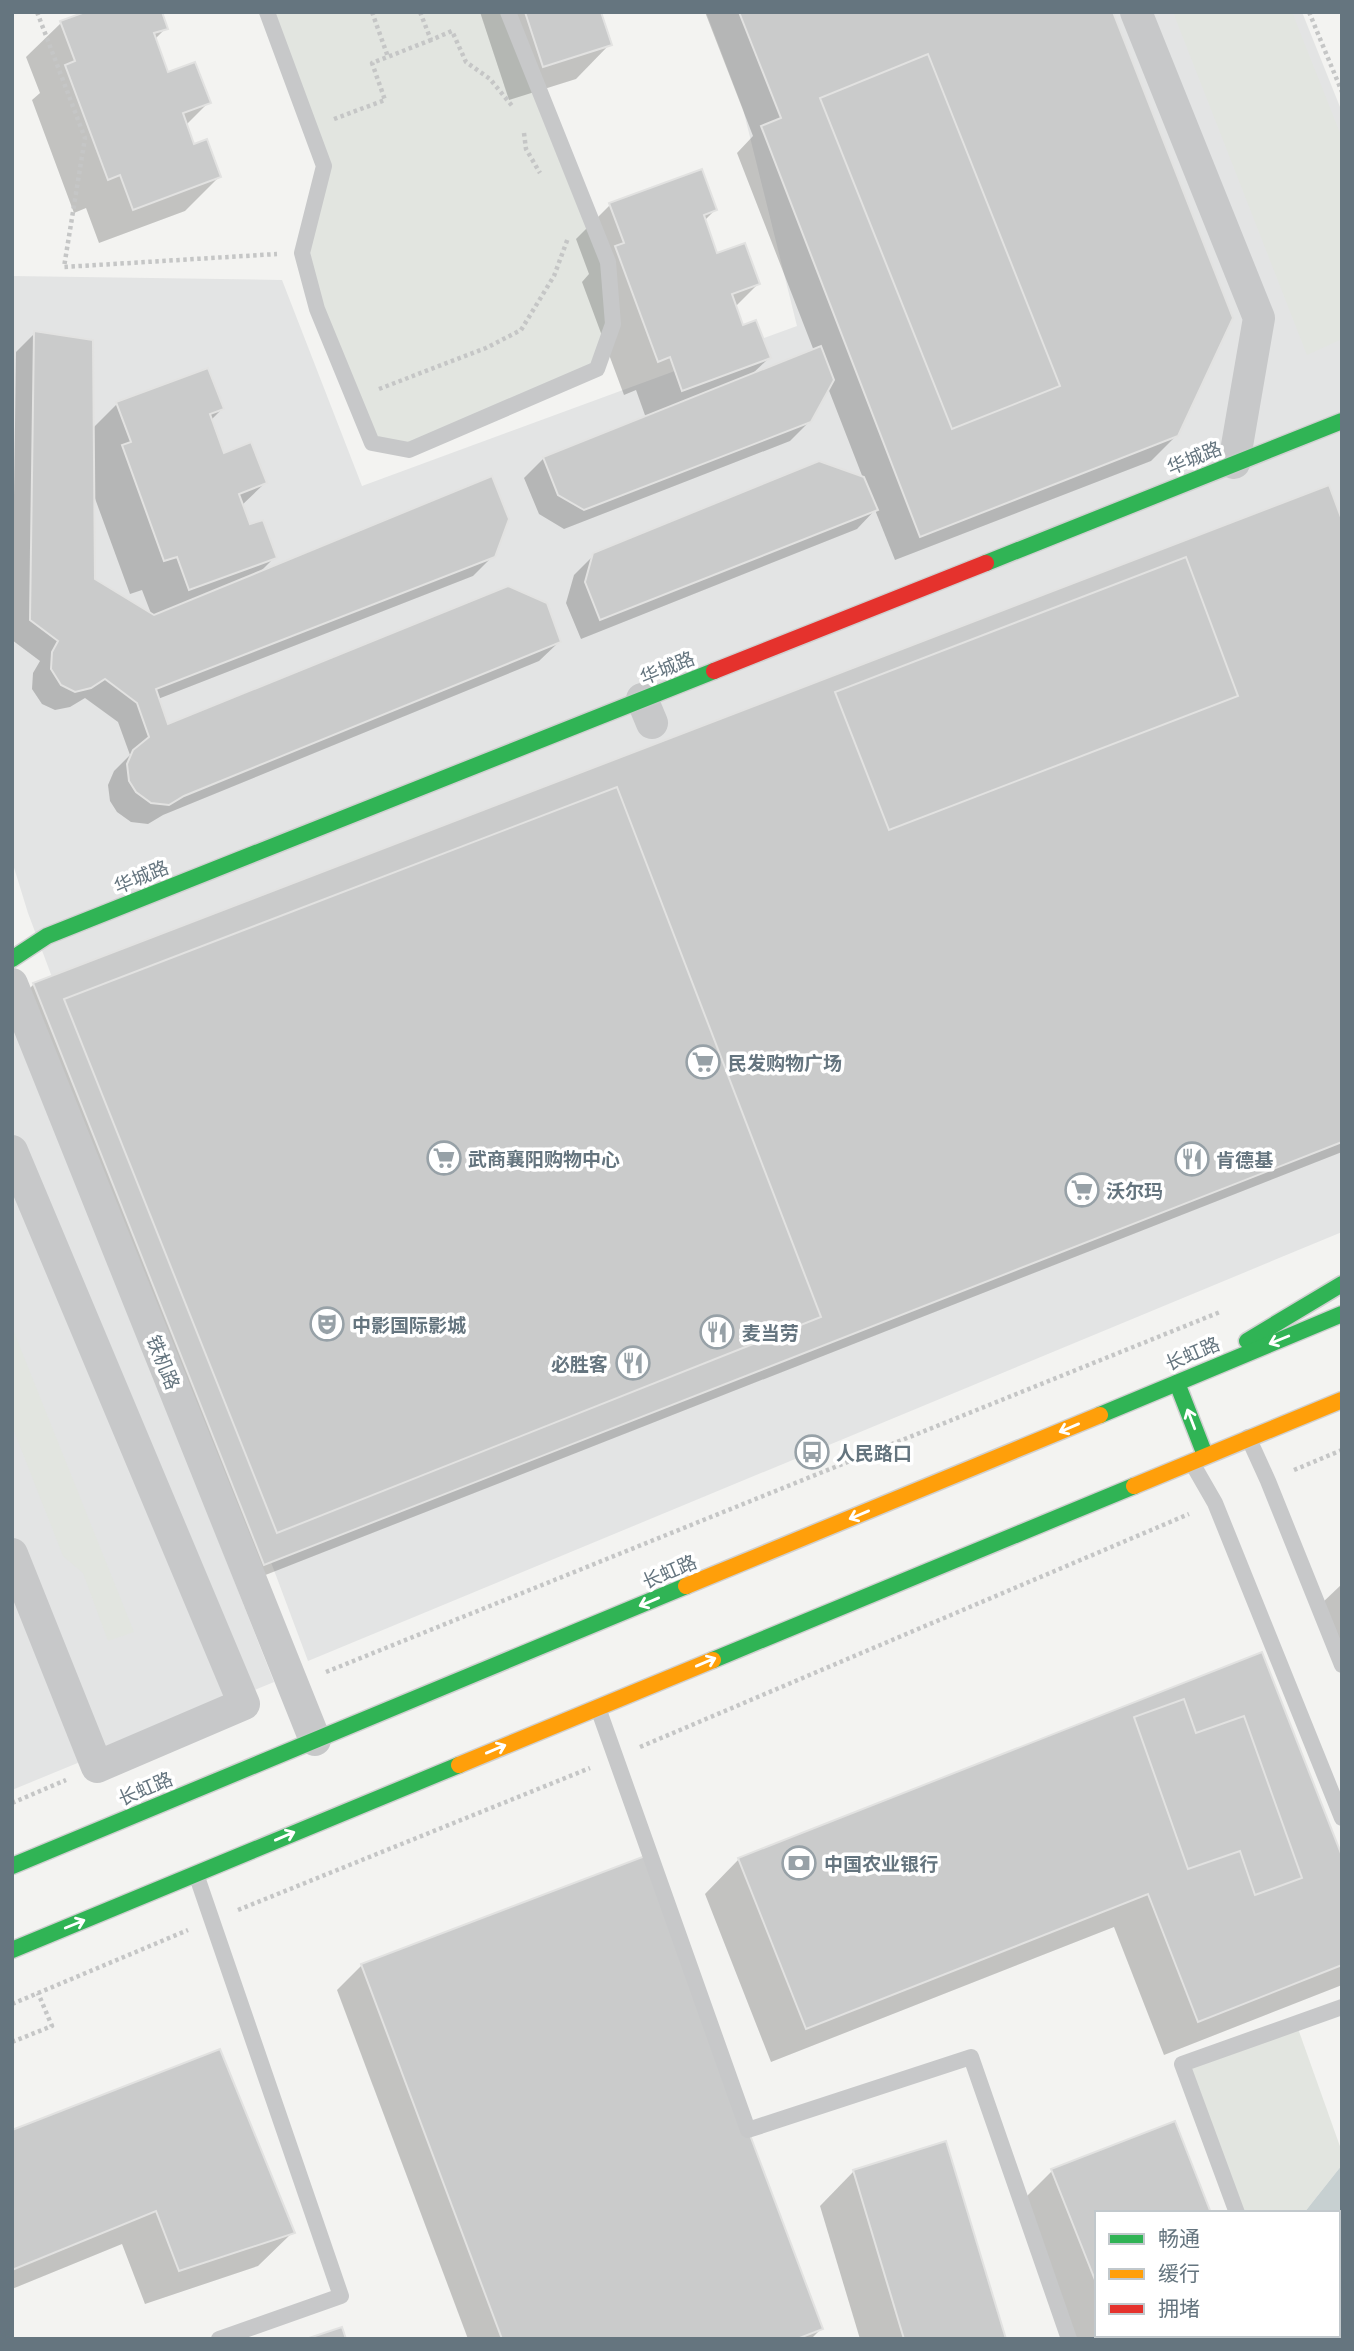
<svg xmlns="http://www.w3.org/2000/svg" width="1354" height="2351" font-family="'Titillium Web','Noto Sans SC',sans-serif">
<rect width="100%" height="100%" fill="#f3f3f1"/>
<g fill="#e3e4e4">
<polygon points="706,12 1302,12 1342,112 1342,1232 308,1661 28,913 12,861 12,276 282,280 362,486 797,326 743,109"/>
<polygon points="12,1016 274,1682 12,1790"/>
</g>
<g fill="#e2e5e0">
<polygon points="267,12 508,12 608,262 613,324 597,369 409,450 372,443 302,253 324,166"/>
<polygon points="1173,12 1292,12 1342,138 1342,339 1307,355"/>
<polygon points="12,1327 134,1632 108,1641 83,1573 63,1556 12,1426"/>
<polygon points="1296,2023 1342,2152 1342,2165 1304,2213 1237,2213 1182,2064"/>
</g>
<polygon fill="#c7d0d1" points="1342,2165 1342,2262 1338,2265 1338,2213 1304,2213"/>
<g fill="#0003" fill-rule="evenodd">
<polygon points="90,12 166,28 155,39 167,74 209,102 186,125 193,146 219,177 185,211 99,243 86,208 74,213 32,100 40,93 26,57 61,23"/>
<polygon points="480,12 599,12 610,44 576,79 509,100"/>
<polygon points="705,12 1111,12 1177,435 1151,461 895,560 875,510 857,529 581,639 566,603 574,575 594,555 863,478 828,388 810,421 790,441 564,529 539,514 524,478 544,458 646,418 636,390 624,395 582,282 589,274 576,239 610,205 715,210 704,221 716,255 758,284 735,307 742,327 769,358 750,376 814,351 737,153 753,136"/>
<path d="M35,333L92,429L117,404L222,409L211,420L223,455L265,483L241,506L249,527L275,557L258,574L493,556L473,576L158,699L167,726L559,642L539,661L163,815L148,824L131,822L117,812L110,801L108,785L114,771L130,755L118,722L85,698L70,707L55,710L42,704L32,689L33,673L40,661L12,640L16,352ZM93,493L130,594L142,590L152,616L93,580Z"/>
<polygon points="1342,525 1342,1152 245,1583 15,1003 34,984"/>
<polygon points="1342,1584 1342,1661 1321,1604"/>
<polygon points="739,1859 1342,1861 1342,1985 1164,2055 1114,1927 771,2062 705,1894"/>
<polygon points="362,1965 821,2329 811,2339 468,2339 337,1990"/>
<polygon points="12,2132 293,2232 258,2266 145,2304 122,2244 12,2289"/>
<polygon points="854,2171 1004,2339 860,2339 820,2206"/>
<polygon points="1052,2171 1097,2213 1097,2335 1246,2335 1243,2339 1071,2339 1018,2205"/>
</g>
<g fill="#cacbcb" stroke="#e2e2e1" stroke-width="2">
<polygon points="85,12 162,12 168,29 154,33 168,72 195,62 211,103 183,113 194,144 207,139 221,177 133,210 120,175 108,180 65,65 75,61 60,21"/>
<polygon points="525,12 601,12 612,45 543,67"/>
<polygon points="739,12 1113,12 1233,318 1178,436 920,537 761,126 781,118"/>
<polygon points="928,54 1060,386 952,429 820,98"/>
<polygon points="702,169 717,210 704,215 717,253 745,243 760,284 732,294 743,325 756,320 771,358 682,391 670,357 658,362 615,246 624,243 609,203"/>
<polygon points="34,331 93,340 95,579 154,615 492,476 509,519 495,557 156,689 168,724 508,586 547,603 561,642 184,796 169,805 151,803 136,792 129,781 127,764 133,750 149,737 137,703 105,679 91,688 75,692 61,685 51,669 52,652 58,641 30,620"/>
<polygon points="821,346 834,380 811,422 584,510 558,495 543,457"/>
<polygon points="208,368 224,409 210,414 224,453 251,442 267,483 239,494 250,524 263,520 277,558 189,590 177,557 164,561 122,445 131,442 116,402"/>
<polygon points="819,461 864,477 878,510 600,620 585,582 593,553"/>
<polygon points="1329,485 1342,520 1342,1142 264,1565 33,983"/>
<polygon points="1186,557 1238,696 889,830 835,692"/>
<polygon points="617,787 821,1317 277,1533 64,999"/>
<polygon points="1262,1652 1342,1856 1342,1965 1198,2022 1148,1894 806,2029 738,1858"/>
<polygon points="1184,1699 1196,1733 1244,1716 1302,1878 1255,1895 1240,1851 1188,1869 1134,1717"/>
<polygon points="645,1856 823,2329 797,2339 502,2339 361,1964"/>
<polygon points="220,2049 295,2233 179,2271 156,2211 12,2270 12,2130"/>
<polygon points="1175,2121 1211,2213 1097,2213 1097,2285 1051,2169"/>
<polygon points="946,2141 1006,2339 904,2339 853,2170"/>
<polygon points="342,2327 346,2339 306,2339"/>
<polygon points="1117,2335 1237,2335 1228,2339 1118,2339"/>
</g>
<g fill="none" stroke-linecap="round" stroke-linejoin="round">
<defs>
<g id="fast">
<polyline points="986,563 1342,421"/>
<polyline points="12,959 47,936 714,671"/>
<polyline points="1247,1341 1342,1284"/>
<polyline points="1177,1383 1205,1455"/>
<polyline points="1100,1415 1342,1314"/>
<polyline points="713,1660 1134,1486"/>
<polyline points="12,1866 686,1586"/>
<polyline points="12,1950 459,1765"/>
</g>
<g id="slow">
<polyline points="1134,1486 1342,1400"/>
<polyline points="686,1586 1100,1415"/>
<polyline points="459,1765 713,1660"/>
</g>
<polyline id="jam" points="714,671 986,563"/>
</defs>
<use href="#fast" stroke="#d0d0d0" stroke-width="19"/>
<use href="#slow" stroke="#d0d0d0" stroke-width="19"/>
<use href="#jam" stroke="#d0d0d0" stroke-width="19"/>
<g stroke="#c5c6c6" stroke-width="4.5" stroke-dasharray="3.5 3.5" stroke-linecap="butt">
<polyline points="37,12 85,138 64,267 277,254"/>
<polyline points="372,12 388,57"/>
<polyline points="420,12 431,40 452,31 466,62 490,79 513,107"/>
<polyline points="1309,12 1342,92"/>
<polyline points="334,119 385,100 372,63 431,40"/>
<polyline points="524,133 526,149 540,173"/>
<polyline points="379,389 486,348 521,330 554,276 568,238"/>
<polyline points="1294,1470 1342,1450"/>
<polyline points="326,1672 1220,1312"/>
<polyline points="640,1747 1189,1514"/>
<polyline points="12,1803 66,1780"/>
<polyline points="238,1910 590,1768"/>
<polyline points="12,2004 188,1930"/>
<polyline points="12,2042 52,2026 38,1993"/>
</g>
<g stroke="#c7c8c9" stroke-width="16">
<polyline points="267,12 324,166 302,253 317,309 372,443 409,450 597,369 613,324 608,262 508,12"/>
<polyline points="1248,1437 1268,1481 1342,1665"/>
<polyline points="1192,1463 1215,1503 1342,1818"/>
<polyline points="598,1708 748,2130 971,2057 1069,2339"/>
<polyline points="196,1874 341,2296 219,2339"/>
<polyline points="1237,2213 1182,2064 1342,2007"/>
<polyline points="1282,2335 1284,2339"/>
</g>
<g stroke="#c7c8c9" stroke-width="32">
<polyline points="1136,12 1259,318 1234,463"/>
<polyline points="642,699 652,723"/>
<polyline points="12,984 315,1740"/>
<polyline points="12,1151 244,1704 97,1767 12,1554"/>
</g>
<use href="#fast" stroke="#30b455" stroke-width="16"/>
<use href="#slow" stroke="#ff9f0a" stroke-width="16"/>
<use href="#jam" stroke="#e5322d" stroke-width="16"/>
</g>
<defs><path id="oneway-shaft" d="M-6 0H5M1.5-3L5.5 0L1.5 3" fill="none" stroke-width="1.6" stroke-linecap="round" stroke-linejoin="round" transform="scale(1.75)"/></defs>
<g stroke="#fff">
<use href="#oneway-shaft" transform="translate(1279 1340) rotate(158)"/>
<use href="#oneway-shaft" transform="translate(1191 1419) rotate(-111)"/>
<use href="#oneway-shaft" transform="translate(1069 1428) rotate(157)"/>
<use href="#oneway-shaft" transform="translate(859 1515) rotate(157)"/>
<use href="#oneway-shaft" transform="translate(649 1602) rotate(157)"/>
<use href="#oneway-shaft" transform="translate(706 1662) rotate(-23)"/>
<use href="#oneway-shaft" transform="translate(496 1749) rotate(-23)"/>
<use href="#oneway-shaft" transform="translate(285 1836) rotate(-23)"/>
<use href="#oneway-shaft" transform="translate(75 1924) rotate(-22)"/>
</g>
<defs>
<symbol id="supermarket-ring" viewBox="-11 -11 22 22"><circle r="9.5" fill="#fff" stroke="#97a1a7" stroke-width="1.5"/><path d="M-6-5.5h2.5l.6 2H6L4.5 2H-2.5L-4.4-4H-6ZM-1.5 3.2a1.3 1.3 0 1 0 .1 0ZM3 3.2a1.3 1.3 0 1 0 .1 0Z" fill="#97a1a7"/></symbol>
<symbol id="restaurant-ring" viewBox="-11 -11 22 22"><circle r="9.5" fill="#fff" stroke="#97a1a7" stroke-width="1.5"/><path d="M-5-6h1v4h1v-4h1v4h1v-4h1v5L-1.5 .5V6h-2V.5L-5-1ZM5-6V6H3V1.5H1.5Q1.5-4 5-6Z" fill="#97a1a7"/></symbol>
<symbol id="theatre-ring" viewBox="-11 -11 22 22"><circle r="9.5" fill="#fff" stroke="#97a1a7" stroke-width="1.5"/><path d="M-5-5.5Q0-4 5-5.5V0Q5 5 0 6Q-5 5-5 0ZM-3.3-2.5H-1v1.5H-3.3ZM1-2.5H3.3v1.5H1ZM-2.8 1Q0 5.5 2.8 1Z" fill="#97a1a7"/></symbol>
<symbol id="bus-ring" viewBox="-11 -11 22 22"><circle r="9.5" fill="#fff" stroke="#97a1a7" stroke-width="1.5"/><path d="M-5-6H5V4H4V6H2V4H-2V6H-4V4H-5ZM-3.5-4V0h7V-4ZM-3.5 1.2v1.5H-2V1.2ZM2 1.2v1.5H3.5V1.2Z" fill="#97a1a7"/></symbol>
<symbol id="bank-ring" viewBox="-11 -11 22 22"><circle r="9.5" fill="#fff" stroke="#97a1a7" stroke-width="1.5"/><path d="M-6-4H6V4H-6ZM0-2.3a2.3 2.3 0 1 0 0 4.6a2.3 2.3 0 1 0 0-4.6Z" fill="#97a1a7"/></symbol>
</defs>
<g fill-rule="evenodd">
<use href="#supermarket-ring" x="684" y="1043" width="38" height="38"/>
<use href="#supermarket-ring" x="425" y="1139" width="38" height="38"/>
<use href="#restaurant-ring" x="1173" y="1140" width="38" height="38"/>
<use href="#supermarket-ring" x="1063" y="1171" width="38" height="38"/>
<use href="#theatre-ring" x="308" y="1305" width="38" height="38"/>
<use href="#restaurant-ring" x="698" y="1313" width="38" height="38"/>
<use href="#restaurant-ring" x="614" y="1344" width="38" height="38"/>
<use href="#bus-ring" x="793" y="1433" width="38" height="38"/>
<use href="#bank-ring" x="780" y="1844" width="38" height="38"/>
</g>
<g text-anchor="middle" dominant-baseline="central" stroke-width="7" stroke-linejoin="round" paint-order="stroke">
<g font-size="19" fill="#65757f" stroke="#fff">
<text transform="translate(1194 457) rotate(-22)">华城路</text>
<text transform="translate(667 667) rotate(-22)">华城路</text>
<text transform="translate(141 876) rotate(-22)">华城路</text>
<text transform="translate(1192 1353) rotate(-23)">长虹路</text>
<text transform="translate(164 1362) rotate(68)">铁机路</text>
<text transform="translate(669 1571) rotate(-23)">长虹路</text>
<text transform="translate(145 1788) rotate(-23)">长虹路</text>
</g>
<g font-size="19" font-weight="bold" fill="#65757f" stroke="#fff" text-anchor="start">
<text x="728" y="1062">民发购物广场</text>
<text x="468" y="1158">武商襄阳购物中心</text>
<text x="1216" y="1159">肯德基</text>
<text x="1106" y="1190">沃尔玛</text>
<text x="352" y="1324">中影国际影城</text>
<text x="742" y="1332">麦当劳</text>
<text x="608" y="1363" text-anchor="end">必胜客</text>
<text x="836" y="1452">人民路口</text>
<text x="824" y="1863">中国农业银行</text>
</g>
</g>
<rect width="1354" height="2351" fill="none" stroke="#65757f" stroke-width="28"/>
<rect x="1095" y="2211" width="245" height="126" fill="#ffffff" stroke="#c1c8cc" stroke-width="2"/>
<rect x="1109" y="2234" width="35" height="10" fill="#30b455" stroke="#c1c8cc" stroke-width="2"/>
<text x="1158" y="2246" font-size="21" fill="#65757f">畅通</text>
<rect x="1109" y="2269" width="35" height="10" fill="#ff9f0a" stroke="#c1c8cc" stroke-width="2"/>
<text x="1158" y="2281" font-size="21" fill="#65757f">缓行</text>
<rect x="1109" y="2304" width="35" height="10" fill="#e5322d" stroke="#c1c8cc" stroke-width="2"/>
<text x="1158" y="2316" font-size="21" fill="#65757f">拥堵</text>
</svg>
